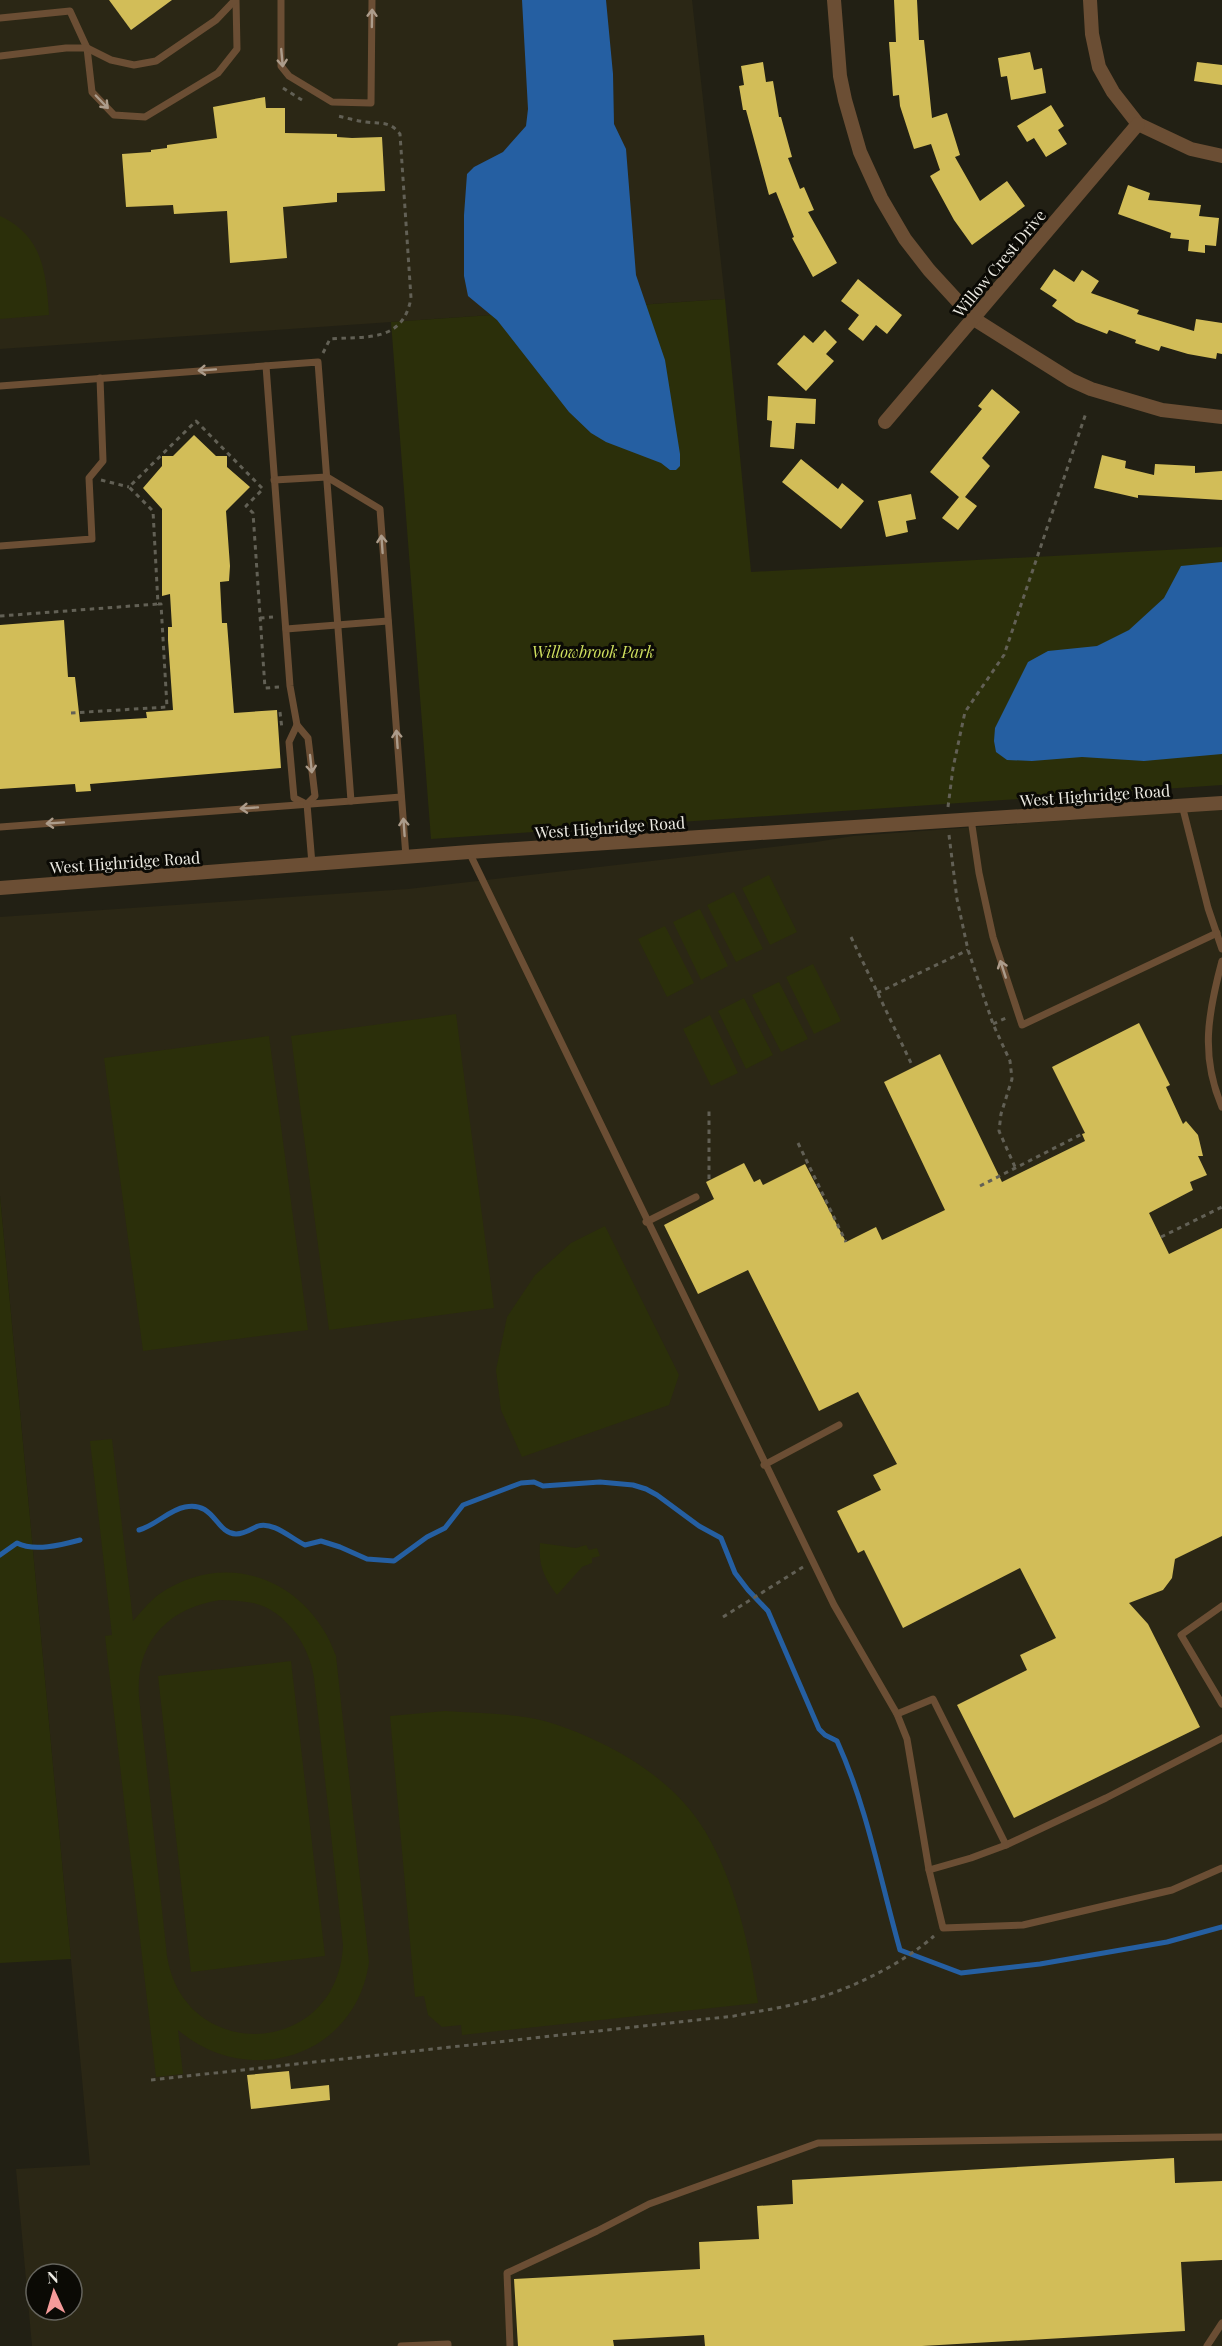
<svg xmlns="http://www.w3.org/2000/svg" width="1222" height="2346" font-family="'Playfair Display',serif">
<rect width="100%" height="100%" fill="#222014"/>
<g fill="#2b2715" fill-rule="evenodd">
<polygon points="0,0 692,0 725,299 0,349"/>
<path d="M1222,809V2346H32L16,2169L90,2165L0,1196V917L408,889L816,842L853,836ZM36,2274H72V2310H36Z"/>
</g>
<g fill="#2b2f0a" fill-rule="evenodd">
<path d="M0,216C43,236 46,272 49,315L0,319Z"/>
<polygon points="725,299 751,572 1222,547 1222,785 431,839 391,322"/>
<polygon points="769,875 797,932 770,945 742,888"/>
<polygon points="734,892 763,949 736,962 707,905"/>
<polygon points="700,909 728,966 701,980 673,922"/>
<polygon points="665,926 694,983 667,997 638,939"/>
<polygon points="813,964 841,1021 814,1034 786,977"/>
<polygon points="779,982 808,1039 781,1052 752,995"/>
<polygon points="744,998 773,1055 746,1069 718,1011"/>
<polygon points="456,1014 494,1308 329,1330 291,1036"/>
<polygon points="710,1015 738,1073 711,1086 683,1029"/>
<polygon points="269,1036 308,1330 143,1351 104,1058"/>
<polygon points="0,1196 71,1959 0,1963"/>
<polygon points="605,1226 679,1375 669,1405 522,1457 501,1410 496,1370 507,1317 535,1275 571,1243"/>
<path d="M112,1439L133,1621C141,1612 148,1603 158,1595C227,1547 309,1580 336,1656L369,1962C356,2057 248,2090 178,2030L183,2074L156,2077L105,1636L112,1635L90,1441ZM220,1600C231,1600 242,1601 253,1603C286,1610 310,1647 314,1678L343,1945C338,2058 184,2065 167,1956L139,1697C135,1642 168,1608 220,1600Z"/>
<path d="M540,1543L576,1548L586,1545L589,1550L597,1548L600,1556L592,1558V1563L582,1567L557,1595C544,1578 538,1564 540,1543Z"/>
<polygon points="291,1661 325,1956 191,1972 158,1676"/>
<path d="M445,1711C475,1713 507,1713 536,1719C559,1724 580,1733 601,1743C634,1759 668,1782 691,1811C731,1861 749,1941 758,2003L462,2035L461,2025L442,2027L428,2015L424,1996L415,1997L390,1716Z"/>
</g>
<g fill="#255fa2">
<polygon points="522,0 606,0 613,74 614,124 626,149 636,275 665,360 680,454 680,466 676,470 670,470 661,463 606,442 591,433 569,412 497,320 468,296 464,276 464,215 467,174 474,167 503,152 526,126 528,109"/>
<polygon points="1222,562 1222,754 1144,761 1082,757 1032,761 1007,760 996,752 994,741 995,728 1028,662 1048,651 1097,646 1129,630 1164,598 1181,566"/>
</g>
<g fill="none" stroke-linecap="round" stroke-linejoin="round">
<g stroke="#255fa2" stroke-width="5">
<path d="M139,1530C156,1525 169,1510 185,1507C215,1501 215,1533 236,1534C245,1534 251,1529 258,1526C273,1521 292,1539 305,1545L321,1541L340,1547L367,1559L394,1561L427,1537L445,1528L463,1505L521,1483L534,1482L543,1486L600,1482L633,1485L646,1489L657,1495L699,1526L721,1538L735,1573L748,1590L768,1611L819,1729L825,1735L837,1741C867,1807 880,1879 900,1950L961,1973L1040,1964L1167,1942L1222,1927"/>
<path d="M0,1555L17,1543C34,1552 61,1545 80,1540"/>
</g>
</g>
<g fill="#d2bd58">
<polygon points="109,0 172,0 131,30"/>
<polygon points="894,0 917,0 919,40 924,40 932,118 947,113 960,155 955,157 980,201 1007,181 1025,206 972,245 954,220 930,176 940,170 931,144 914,149 900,106 899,95 893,96 889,42 896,42"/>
<polygon points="1030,52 1034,70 1042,68 1046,93 1011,100 1007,76 1001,77 998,58"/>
<polygon points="763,62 766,82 773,81 779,117 781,117 792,157 788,158 800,189 804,187 814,210 808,212 837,263 813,277 792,238 794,237 776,192 769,195 746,110 743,110 739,86 744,85 741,66"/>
<polygon points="1197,62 1222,65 1222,85 1194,81"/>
<polygon points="265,97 266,108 285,108 285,133 337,134 337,137 352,138 382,137 385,191 337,193 337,202 283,207 287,258 230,263 227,211 174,214 173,205 126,207 122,154 151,152 151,150 167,148 167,145 217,138 213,107"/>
<polygon points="1051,105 1064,126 1058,130 1067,144 1046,157 1034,138 1027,142 1017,126"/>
<polygon points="1128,185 1150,193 1148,200 1201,205 1199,216 1219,218 1216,246 1205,245 1205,253 1188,251 1189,240 1170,238 1171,233 1118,214"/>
<polygon points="1054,269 1074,282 1082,270 1099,281 1091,293 1139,310 1137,314 1194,331 1196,319 1222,323 1222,354 1217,353 1216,359 1188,354 1161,346 1159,351 1135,343 1136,340 1109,330 1107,334 1076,322 1052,306 1057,300 1040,289"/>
<polygon points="858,279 902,315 887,334 876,325 863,341 848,329 859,315 841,301"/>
<polygon points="825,330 837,342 826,354 834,361 806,391 777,364 804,335 813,343"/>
<polygon points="992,389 1020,412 982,458 990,466 965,497 977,506 958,530 942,518 959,497 930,472 982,409 978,406"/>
<polygon points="768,396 816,399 815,424 796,423 794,449 770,447 772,421 767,420"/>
<polygon points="194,435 216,456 227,456 227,467 250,487 226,511 230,566 229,581 220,582 222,623 227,623 234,713 277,710 281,768 90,784 91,791 76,792 75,784 0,789 0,625 64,620 68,677 75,677 80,722 147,718 146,712 173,710 168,640 168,627 172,627 170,594 162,596 162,509 143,488 162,466 162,456 173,456"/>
<polygon points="1102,455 1126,461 1125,468 1154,475 1155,464 1195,466 1195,473 1222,471 1222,500 1138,495 1138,498 1094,488"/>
<polygon points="801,459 838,489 842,483 864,501 841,529 782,482"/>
<polygon points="911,494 916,519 906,521 908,532 886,537 878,501"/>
<polygon points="1139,1023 1170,1085 1166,1087 1183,1124 1186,1121 1198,1135 1203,1156 1198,1156 1207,1175 1190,1182 1193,1190 1149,1213 1169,1254 1222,1228 1222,1536 1175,1559 1172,1578 1163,1590 1129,1603 1148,1624 1200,1727 1014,1818 957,1705 1027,1670 1020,1655 1056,1638 1020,1568 903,1628 864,1550 858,1553 837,1511 881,1490 873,1475 897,1464 858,1392 819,1411 748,1270 698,1294 664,1225 714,1199 706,1182 744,1163 754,1182 760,1179 763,1185 805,1164 846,1242 876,1227 882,1240 945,1210 884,1082 940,1054 1002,1182 1085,1141 1082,1134 1085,1133 1052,1067"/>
<polygon points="289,2071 291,2089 329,2085 330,2100 251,2109 247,2075"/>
<polygon points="1174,2158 1175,2183 1222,2181 1222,2260 1181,2262 1185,2331 922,2346 705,2346 704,2335 613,2340 614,2346 518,2346 514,2279 700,2269 699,2242 759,2239 757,2206 793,2204 792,2180"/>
</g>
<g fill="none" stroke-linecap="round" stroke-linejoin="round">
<g stroke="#626055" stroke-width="3" stroke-dasharray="4.5 4.5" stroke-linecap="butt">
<polyline points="283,88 305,102"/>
<path d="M323,353L330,339C366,336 403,343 411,298L400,134C390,121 382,124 366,122C357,121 347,118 338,116"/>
<polyline points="101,480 129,487"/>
<polyline points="0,616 158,604"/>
<polyline points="260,618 273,617"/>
<polyline points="280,712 282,729"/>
<polyline points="71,713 167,707 161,604 158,604 153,511 129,487 196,421 263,489 246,506 253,513 265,688 279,687"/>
<polyline points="948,807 953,768 965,712 1004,655 1086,413"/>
<polyline points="949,835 957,899 968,950 993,1024 1010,1061 1012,1079 1001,1114 999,1131 1015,1167"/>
<polyline points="851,937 911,1063"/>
<polyline points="877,993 968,950"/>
<polyline points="993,1024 1008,1017"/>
<polyline points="798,1143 846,1242"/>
<polyline points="709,1179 709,1108"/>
<polyline points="980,1186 1082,1134"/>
<polyline points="1161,1237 1222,1207"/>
<polyline points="723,1617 803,1567"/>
<path d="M151,2080L734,2016C758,2011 783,2008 807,2001C849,1990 901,1965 934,1936"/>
</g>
<g stroke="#6b4e34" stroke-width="7">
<polyline points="281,0 281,66 289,76 332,102 371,103 372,0"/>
<polyline points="0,18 70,11 87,48 92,92 114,115 145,117 218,73 237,49 236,0"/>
<polyline points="0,56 66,48 87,48 111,60 134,65 156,61 216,20 235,0"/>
<polyline points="266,366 290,686 297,725 289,742 294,798 304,803"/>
<polyline points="0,386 318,362 351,801 0,827"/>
<polyline points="274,480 327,477 380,509 406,857"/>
<polyline points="0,546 92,539 89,478 103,461 100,378"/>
<polyline points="286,629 388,621"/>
<polyline points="297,725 308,738 315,796 307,804 312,864"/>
<polyline points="351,801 401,797"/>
<polyline points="1182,805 1208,908 1222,949"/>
<polyline points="971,819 979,873 993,937 1022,1025 1217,933"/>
<polyline points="469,852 834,1605 897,1714 907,1739 929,1870 943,1928 1023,1925 1172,1890 1222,1868"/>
<path d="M1222,961C1208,1013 1200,1056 1222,1107"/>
<polyline points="646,1222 696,1197"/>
<polyline points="764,1465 839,1425"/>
<polyline points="1222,1606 1181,1635 1222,1704"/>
<polyline points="897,1714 933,1699 1006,1845 1106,1798 1222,1738"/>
<polyline points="929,1870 971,1858 1006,1845"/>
<polyline points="401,2346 448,2344 448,2346"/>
<polyline points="510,2346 507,2273 597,2231 649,2204 818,2143 1222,2137"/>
<polyline points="1207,2346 1222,2323"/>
</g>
<g stroke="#6b4e34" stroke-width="14">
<polyline points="834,0 840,76 845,100 860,152 881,198 905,239 929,270 974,319 1071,380 1091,389 1162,410 1222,417"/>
<polyline points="1090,0 1092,34 1099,67 1113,92 1138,124 1191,149 1222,156"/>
<polyline points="885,422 1138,124"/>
<polyline points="0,888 469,852 1222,803"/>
</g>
</g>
<defs><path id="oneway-shaft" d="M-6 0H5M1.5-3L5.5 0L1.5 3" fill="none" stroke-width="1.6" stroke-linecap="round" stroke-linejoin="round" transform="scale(1.5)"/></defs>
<g stroke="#ac9c8b">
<use href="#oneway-shaft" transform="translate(372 18) rotate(-89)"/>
<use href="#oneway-shaft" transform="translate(282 58) rotate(85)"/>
<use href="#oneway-shaft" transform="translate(102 102) rotate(46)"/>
<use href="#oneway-shaft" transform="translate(207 370) rotate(176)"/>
<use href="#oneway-shaft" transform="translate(382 544) rotate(-94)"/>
<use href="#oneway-shaft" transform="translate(397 739) rotate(-94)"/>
<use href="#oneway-shaft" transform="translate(311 764) rotate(84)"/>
<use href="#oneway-shaft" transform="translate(249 808) rotate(176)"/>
<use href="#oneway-shaft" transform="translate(55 823) rotate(176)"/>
<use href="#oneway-shaft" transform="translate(404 827) rotate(-94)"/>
<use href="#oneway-shaft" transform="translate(1003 969) rotate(-108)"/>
</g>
<g text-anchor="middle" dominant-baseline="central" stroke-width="6" stroke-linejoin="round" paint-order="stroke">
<g font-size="16" fill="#eceae2" stroke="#0b0a05">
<text transform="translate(999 263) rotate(-50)">Willow Crest Drive</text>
<text transform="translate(1095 795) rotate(-4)">West Highridge Road</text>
<text transform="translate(610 827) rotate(-4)">West Highridge Road</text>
<text transform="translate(125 862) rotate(-4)">West Highridge Road</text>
</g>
<g font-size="16" font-style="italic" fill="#cfdf5e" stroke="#0b0a05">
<text x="593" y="651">Willowbrook Park</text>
</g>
</g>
<g transform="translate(54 2292) rotate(356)"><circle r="28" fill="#0b0a05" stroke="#65645d" stroke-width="1.5"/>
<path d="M0-4.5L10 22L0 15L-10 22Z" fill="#f59b9a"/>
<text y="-9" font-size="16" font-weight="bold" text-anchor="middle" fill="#eceae2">N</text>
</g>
</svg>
